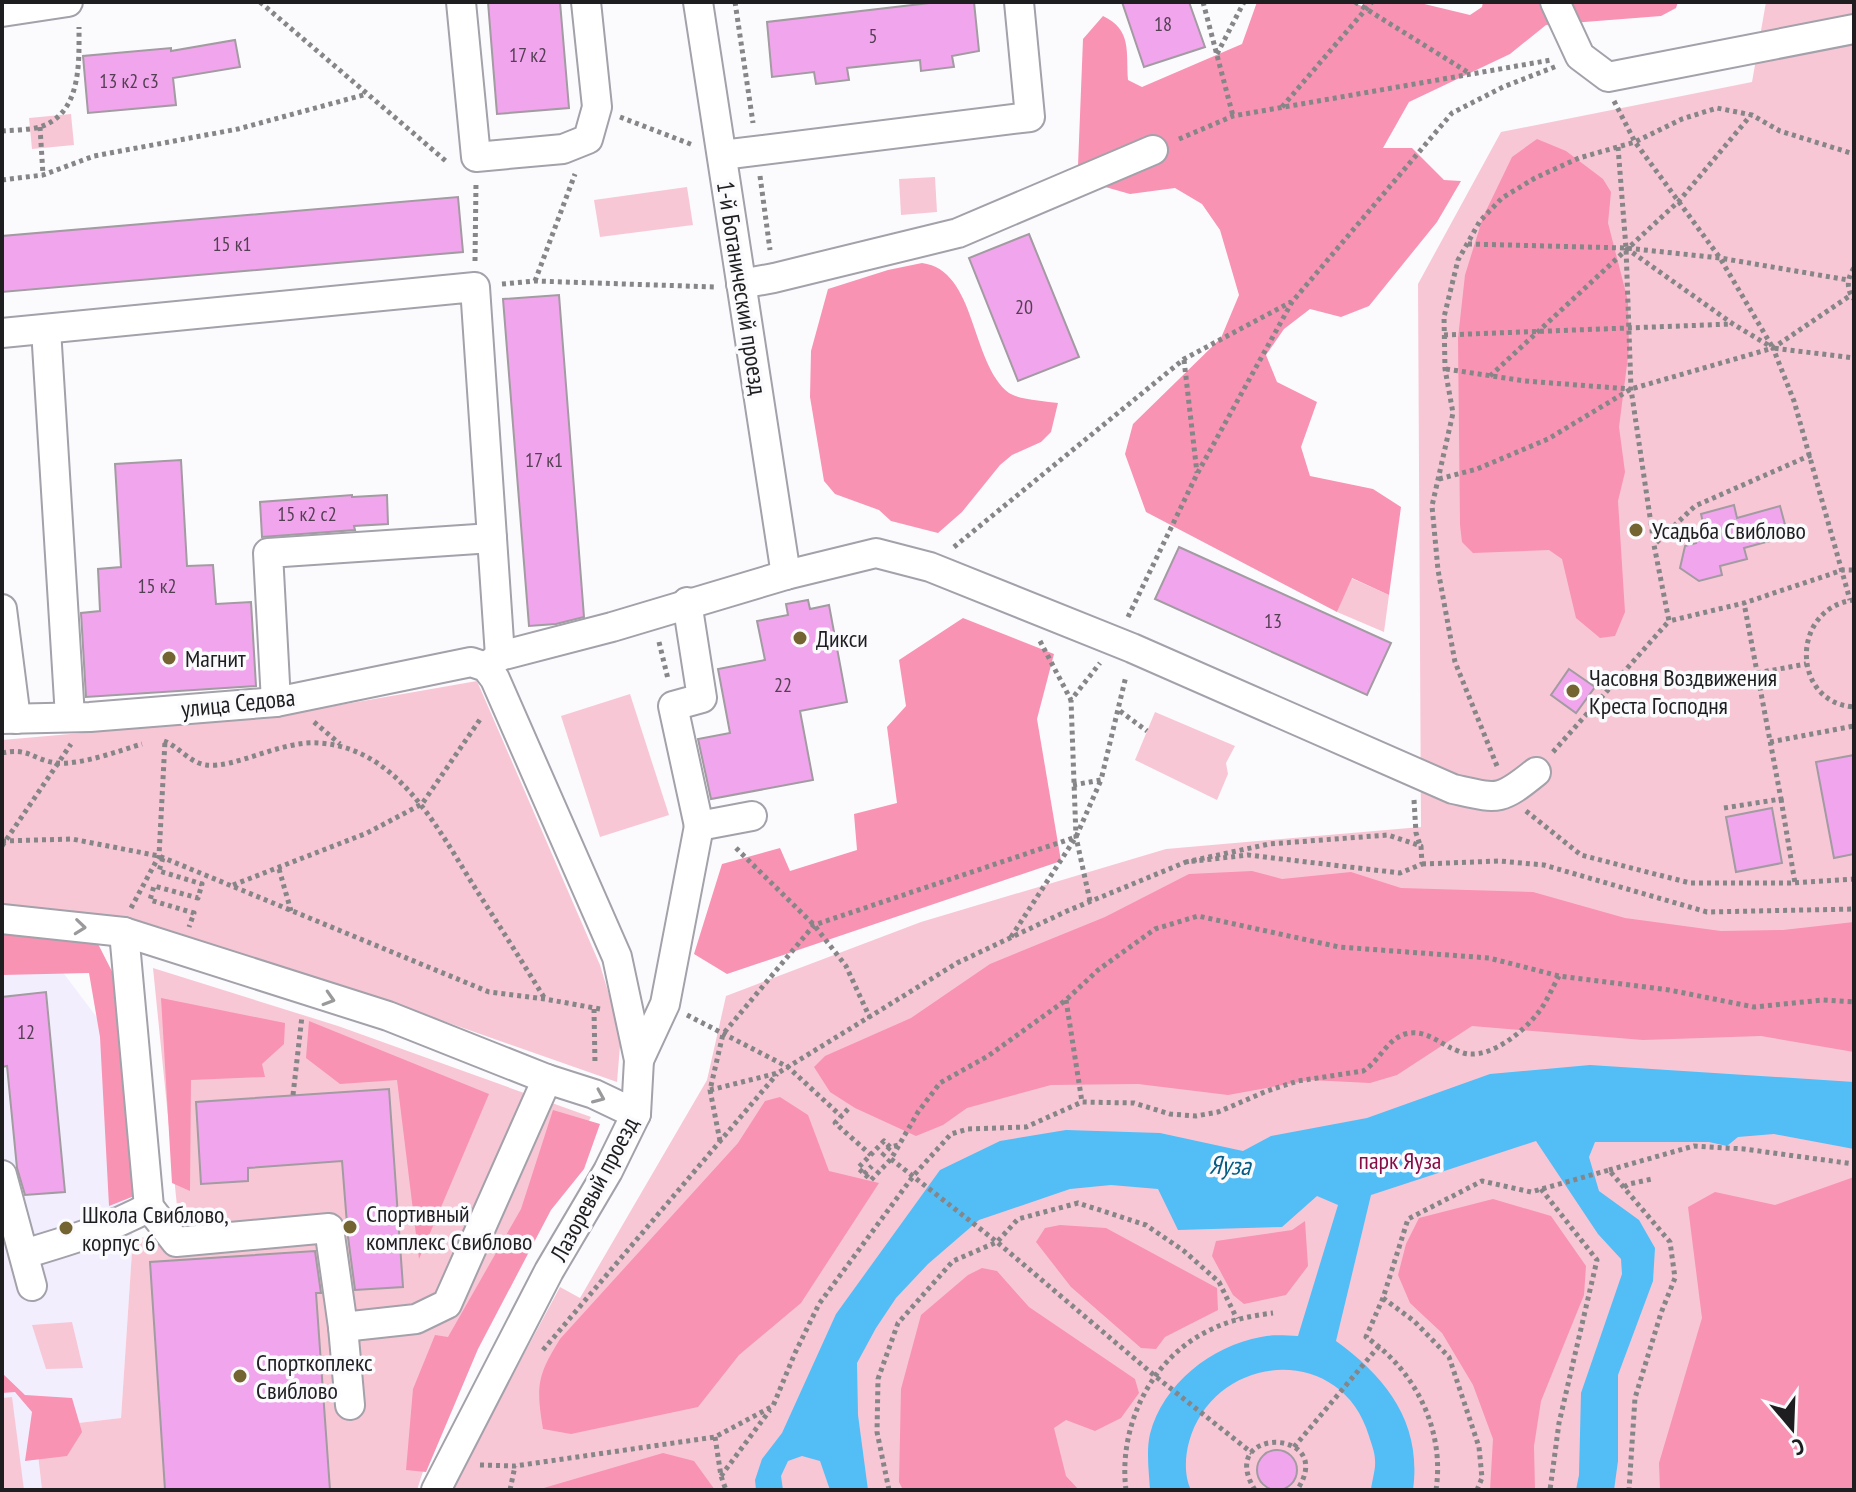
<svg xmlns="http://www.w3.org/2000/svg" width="1856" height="1492" font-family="'PT Sans Narrow',sans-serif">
<rect width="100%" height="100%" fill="#fbfbfe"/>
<polygon fill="#f2eefe" points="55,962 111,1036 131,1193 122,1206 133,1236 121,1418 35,1428 42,1490 2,1490 2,966"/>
<g fill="#f8c7d5">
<polygon points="1766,2 1854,2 1854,1490 451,1490 560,1287 580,1298 707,1080 726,996 921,922 1166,849 1421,827 1418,284 1501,132 1752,82"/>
<polygon points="71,114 74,145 32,149 29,118"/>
<polygon points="935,177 937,212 901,215 899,179"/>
<polygon points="687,187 693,225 600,237 594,200"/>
<polygon points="1351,578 1389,595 1384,632 1337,612"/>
<polygon points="477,681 600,965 621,1034 617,1082 392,1003 2,907 2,740 277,716"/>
<polygon points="630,694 669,815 600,837 561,716"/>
<polygon points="1155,712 1235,746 1226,763 1228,774 1217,800 1135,760"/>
<polygon points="153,968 338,1026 591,1117 460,1357 417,1490 42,1490 35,1428 121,1418 133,1236 159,1240 178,1216"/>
<polygon points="72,1322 83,1368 46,1369 32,1325"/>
<polygon points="12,1397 24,1490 2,1490 2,1398"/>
</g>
<g fill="#f893b3">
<path d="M1257,2H1350L1362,6L1365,2H1416L1470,15L1482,7L1483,2H1678L1676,8L1661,16L1546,25L1510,54L1409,102L1383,148H1412L1444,180L1461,181L1437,222L1369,306L1341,317L1310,309L1284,329L1266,355L1277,382L1317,402L1301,447L1310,476L1373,489L1401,507L1389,595L1352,578L1337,612L1146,512L1125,454L1133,424L1221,338L1239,295L1220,230L1202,204L1175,188L1130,194L1084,181L1078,166L1083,39L1103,16C1132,30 1126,51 1128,80L1142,87L1242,44Z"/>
<polygon points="1537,139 1566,151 1603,179 1611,192 1608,223 1628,301 1629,349 1619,427 1625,472 1618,501 1625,612 1615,636 1600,638 1576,618 1562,559 1549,550 1473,553 1462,542 1460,525 1458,338 1465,275 1483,217 1512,157"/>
<path d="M922,263C977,270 970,363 1009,393C1020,400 1045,401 1058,403L1051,432L1041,442L1012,455L1000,465L962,512L938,533L891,521L879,510L835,494L824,481L810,397L811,351L828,289L888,270Z"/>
<polygon points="963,618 1054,654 1037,719 1061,861 727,974 694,954 722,864 780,848 790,871 857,850 854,814 897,803 887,727 906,706 899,660"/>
<polygon points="1252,871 1282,879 1351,872 1401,888 1533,892 1625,918 1721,931 1783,930 1854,922 1854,1052 1761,1036 1643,1040 1472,1026 1397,1075 1370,1083 1310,1080 1228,1095 1138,1084 1051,1085 967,1108 943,1125 916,1136 855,1108 830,1092 814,1067 825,1056 911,1018 990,964 1105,917 1189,874"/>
<polygon points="2,932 95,938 124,995 142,1193 109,1206 100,1037 89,973 2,975"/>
<polygon points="161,998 285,1023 284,1044 262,1064 265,1077 191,1080 190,1191 172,1183"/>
<polygon points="309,1021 489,1094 419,1259 397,1080 340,1084 306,1058"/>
<path d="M780,1097L808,1115L829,1171L879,1183L801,1303L739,1355L698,1407L571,1434L543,1429C536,1386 537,1376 560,1339L738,1143L765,1101Z"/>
<polygon points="553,1110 600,1124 584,1169 551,1210 478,1349 426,1472 406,1470 413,1389 435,1335 448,1337 521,1209"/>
<polygon points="1854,1177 1854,1490 1660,1490 1659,1463 1702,1318 1688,1207 1715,1192 1775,1205"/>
<polygon points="1493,1199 1551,1216 1586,1266 1584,1295 1541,1401 1534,1446 1535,1490 1490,1490 1493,1439 1473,1385 1442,1333 1410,1303 1398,1275 1406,1244 1419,1218"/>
<polygon points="1305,1221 1308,1266 1286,1295 1244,1304 1233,1295 1212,1256 1216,1241 1292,1230"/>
<polygon points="1060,1225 1106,1228 1217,1288 1218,1310 1165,1337 1156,1349 1141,1348 1071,1287 1036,1242 1045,1228"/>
<polygon points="982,1268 997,1271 1029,1307 1135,1379 1139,1393 1121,1418 1095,1431 1066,1420 1054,1428 1066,1476 1079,1490 903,1490 899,1482 901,1389 921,1315 968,1275"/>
<polygon points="2,1373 25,1395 72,1398 82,1432 67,1456 25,1461 32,1412 15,1392 2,1393"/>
<polygon points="663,1453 694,1461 715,1490 537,1490"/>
</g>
<path fill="#53bdf6" d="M1590,1065L1854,1082V1149L1774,1134L1738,1137L1727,1146L1709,1142H1595L1589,1157L1599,1191L1639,1220L1655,1248L1653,1281L1618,1375V1461L1614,1490H1576L1579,1475L1581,1393L1622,1274L1621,1259L1598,1234L1536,1141L1371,1195L1336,1341C1387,1378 1422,1423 1413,1490H1371C1372,1480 1376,1469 1375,1460C1375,1452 1371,1443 1369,1436C1341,1342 1214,1352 1189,1442C1185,1456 1184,1476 1191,1490H1150C1149,1472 1146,1451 1150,1434C1163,1384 1211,1346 1261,1337C1273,1334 1287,1336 1298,1336L1338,1205L1317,1196L1282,1227L1178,1230L1158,1189L1111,1185L1070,1189L979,1220L928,1264L896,1298L876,1328L857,1363L858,1415L868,1490H830L820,1461L802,1456L788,1461L781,1476L783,1490H756L755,1480L762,1459L782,1433L836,1314L940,1170L1000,1141L1066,1130L1160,1133L1243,1151L1271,1136L1367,1118L1490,1074Z"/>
<g fill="#f1a5ec" stroke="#a29ba1" stroke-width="2">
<polygon points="488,2 560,2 569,108 497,114"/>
<polygon points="938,2 974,2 979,51 952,56 954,67 921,71 920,60 847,68 849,80 816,84 814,72 772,77 767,22"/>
<polygon points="1122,2 1189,2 1205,47 1144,67"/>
<polygon points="235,40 240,67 173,78 176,105 88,113 83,56 171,48 171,51"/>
<polygon points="458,197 463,252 2,292 2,236"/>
<polygon points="1029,234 1079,357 1018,381 969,258"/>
<polygon points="559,295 584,617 556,624 529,626 503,299"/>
<polygon points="181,460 187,566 213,565 216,604 251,602 256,686 86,697 81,613 100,611 98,569 121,567 115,464"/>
<polygon points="352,495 352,497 387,495 388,524 354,526 355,530 262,537 260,502"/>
<polygon points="1734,505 1737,518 1780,506 1788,536 1744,548 1747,559 1720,566 1722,575 1699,581 1680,568 1685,546 1696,543 1692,530 1704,527 1701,514"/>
<polygon points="1179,547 1391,643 1367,695 1155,599"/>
<polygon points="808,600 810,609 829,605 847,702 800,711 813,780 711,799 698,739 730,733 718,669 765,660 757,621 788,615 786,604"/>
<polygon points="1569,669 1595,687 1576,713 1551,695"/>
<polygon points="1854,755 1854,854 1834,858 1816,762"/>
<polygon points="1772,808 1782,863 1736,872 1726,817"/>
<polygon points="46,992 65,1192 25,1195 17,1168 7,1066 2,1067 2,997"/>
<polygon points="389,1089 403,1287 355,1290 348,1237 342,1161 248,1168 248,1181 201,1184 196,1102"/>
<polygon points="315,1251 321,1293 316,1293 330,1490 165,1490 150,1262"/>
<circle cx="1277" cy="1470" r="20"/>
</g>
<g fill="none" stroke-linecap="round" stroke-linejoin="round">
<defs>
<g id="minor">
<polyline points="461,2 476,157 563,149 588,139 597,107 586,2"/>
<polyline points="698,2 786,575"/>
<polyline points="1555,2 1580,56 1608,77 1854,29"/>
<polyline points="2,12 68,2"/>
<polyline points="722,155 1030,117 1019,2"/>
<polyline points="741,284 774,278 958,233 1153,150"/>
<polyline points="46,329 70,717"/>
<polyline points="2,333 475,287 500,656"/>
<polyline points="687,602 702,698 673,706 699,826 752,816"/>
<polyline points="2,609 16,719"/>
<path d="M486,667L500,656L612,627L786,575L876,553L930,567L1132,648L1453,789C1498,799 1499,802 1536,772"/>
<polyline points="276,702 268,553 492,538"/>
<polyline points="2,719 90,717 276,702 471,662 486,667 495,679 617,957 639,1060 636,1114 608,1171 549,1271 436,1490"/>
<polyline points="2,919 124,932 388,1016 547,1079 594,1094 636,1114"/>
<polyline points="124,932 149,1207 176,1242 329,1228 343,1327 350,1405"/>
<polyline points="639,1060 665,1004 699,826"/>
<polyline points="2,1175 32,1286"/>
<path d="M24,1254C67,1241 109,1229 149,1207"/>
<polyline points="343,1327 416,1319 447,1304 547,1079"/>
</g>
</defs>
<use href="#minor" stroke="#a3a1a9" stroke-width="32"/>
<g stroke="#868588" stroke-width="5" stroke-dasharray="4 4" stroke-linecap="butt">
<polyline points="260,2 447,162"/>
<polyline points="735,2 753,123"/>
<polyline points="1203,2 1233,116"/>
<polyline points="1355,2 1469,73"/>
<polyline points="1217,54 1244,2"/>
<polyline points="1614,101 1635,142 1720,258 1773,348 1854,358"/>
<polyline points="1282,107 1372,2"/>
<polyline points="620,117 693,145"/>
<polyline points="40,127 43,175"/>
<path d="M2,131C14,130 29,130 40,127C82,113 79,62 79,27"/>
<polyline points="1179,139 1233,116 1551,60"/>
<polyline points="1618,147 1626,248 1631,389 1654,544"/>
<polyline points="760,176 770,250"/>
<polyline points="2,180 43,175 94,156 238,129 367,94"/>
<polyline points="1468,244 1626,248 1720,258 1848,280"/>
<polyline points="1626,248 1733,324 1773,348 1794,401 1850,600"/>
<polyline points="475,261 476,183"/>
<path d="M1854,268C1847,278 1846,290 1854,299"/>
<polyline points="535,281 575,174"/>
<polyline points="502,284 535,281 716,287"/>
<polyline points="1444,335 1732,324"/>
<polyline points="1184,360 1197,473"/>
<polyline points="1446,369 1525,381 1630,389"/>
<polyline points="1490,376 1679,201 1751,115"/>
<polyline points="1811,455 1695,506 1654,545 1669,621 1744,603 1843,570 1854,570"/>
<polyline points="1439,479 1477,469 1548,439 1631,389 1773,348 1851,295"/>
<polyline points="954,547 1184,359 1291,302"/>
<path d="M1854,600C1790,608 1791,703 1854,707"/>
<polyline points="1128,617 1197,474 1292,302 1452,113 1503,87 1557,66"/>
<polyline points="1040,641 1071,700"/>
<polyline points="659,642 668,679"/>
<polyline points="1757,673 1806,664"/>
<polyline points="1120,711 1147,731"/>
<polyline points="314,722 340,744"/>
<path d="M164,741C178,746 190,763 206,765C234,769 282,740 319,743C399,748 439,831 477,891C500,927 523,963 545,999"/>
<polyline points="1770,742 1854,726"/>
<polyline points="1553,752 1669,621"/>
<path d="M2,753C28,747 34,760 56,763C82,765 118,751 142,744"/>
<polyline points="1497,766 1455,662 1438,570 1432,506 1453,413 1445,369 1444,317 1458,260 1467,244 1480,221 1502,198 1535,178 1579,158 1635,142 1682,119 1717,108 1752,115 1780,131 1854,154"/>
<polyline points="1073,785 1101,780 1126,676"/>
<polyline points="1781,799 1795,883"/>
<polyline points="1414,800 1416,833 1420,845"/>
<polyline points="1724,808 1781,799 1744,603"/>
<polyline points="1526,811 1581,855 1690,883 1790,883 1854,879"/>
<polyline points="2,841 72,839 159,856 489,992 545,999 600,1009"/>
<polyline points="2,846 71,744"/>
<polyline points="736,848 814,925 846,966 870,1018"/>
<polyline points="163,858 159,871 202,884 198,898 154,886 150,900 194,913 189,927"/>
<polyline points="1422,864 1499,861 1544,865 1707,912 1854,909"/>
<polyline points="279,869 291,911"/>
<polyline points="233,885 367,833 422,804 481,718"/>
<polyline points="1090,901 1076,837 1071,700 1100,663"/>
<polyline points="131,908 159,856 165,741"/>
<polyline points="1011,937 1076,837 1101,780"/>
<polyline points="1066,1000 1082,1102"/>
<polyline points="594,1009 595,1064"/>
<polyline points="687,1015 788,1067 841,1116"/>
<polyline points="710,1090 778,1073 957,963 1067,911 1186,862 1248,855 1400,873 1422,864 1421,846 1388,835 1269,844 1186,862"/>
<polyline points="293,1095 302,1016"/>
<polyline points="848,1109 835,1123 871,1155"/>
<polyline points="720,1141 710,1090 723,1034 814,925 1076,837"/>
<polyline points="890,1147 884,1141 858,1168 871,1180 891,1159 918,1112 940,1083 988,1056 1066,1000 1098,970 1155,929 1198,916 1339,947 1489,958 1559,976 1669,990 1754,1007 1823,1000 1854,1002"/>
<polyline points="882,1156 890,1147 899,1145"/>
<polyline points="891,1159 997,1242 1155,1376 1252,1453"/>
<polyline points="1609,1170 1694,1146 1744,1149 1854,1164"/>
<polyline points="864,1174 872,1166"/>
<polyline points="1624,1187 1629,1184 1652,1179"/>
<polyline points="1541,1189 1597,1260 1559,1423 1550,1490"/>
<polyline points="1383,1298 1414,1321 1449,1357 1479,1447 1482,1478 1477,1490"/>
<polyline points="543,1350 777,1074"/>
<polyline points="715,1437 721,1476 726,1490"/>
<polyline points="1294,1447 1379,1346"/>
<path d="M480,1465L515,1466L715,1437L773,1406L795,1353L819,1304L914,1175L951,1134L968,1129L1026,1127L1082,1102L1134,1103L1170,1114L1196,1116L1218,1112L1267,1091L1298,1081L1363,1071C1379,1062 1386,1040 1405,1034C1423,1029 1437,1041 1451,1048C1456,1050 1464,1054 1469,1054C1493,1056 1523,1032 1537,1014C1546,1004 1552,988 1559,976"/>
<polyline points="721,1476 770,1410"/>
<polyline points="510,1490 515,1466"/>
<polyline points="889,1490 877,1432 878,1379 898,1323 953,1261 997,1242 1018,1219 1078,1203 1146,1225 1184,1251 1219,1282 1237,1319"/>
<path d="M1126,1490C1118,1428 1150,1359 1208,1331C1229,1320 1250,1316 1273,1313"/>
<path d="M1255,1490C1214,1425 1339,1428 1297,1490"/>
<path d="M1436,1490C1445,1431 1416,1371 1366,1337L1383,1298L1408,1219L1482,1181L1531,1192L1609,1170L1670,1242L1675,1278L1661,1313L1635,1398L1629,1490"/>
</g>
<use href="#minor" stroke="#fff" stroke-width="28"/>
</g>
<defs><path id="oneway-chevron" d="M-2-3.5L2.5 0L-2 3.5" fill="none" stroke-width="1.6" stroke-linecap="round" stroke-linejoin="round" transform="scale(2)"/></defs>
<g stroke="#9a999b">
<use href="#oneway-chevron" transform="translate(80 927) rotate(6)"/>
<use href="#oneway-chevron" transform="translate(329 999) rotate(17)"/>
<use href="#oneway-chevron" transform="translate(599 1097) rotate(23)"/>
</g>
<g fill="#736431" stroke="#fbfbfe" stroke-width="3">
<circle cx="1636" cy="530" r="8"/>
<circle cx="800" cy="638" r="8"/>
<circle cx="169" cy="658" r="8"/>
<circle cx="1573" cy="691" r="8"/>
<circle cx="350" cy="1227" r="8"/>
<circle cx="66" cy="1228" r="8"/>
<circle cx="240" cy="1376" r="8"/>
</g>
<g text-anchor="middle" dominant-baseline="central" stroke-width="7" stroke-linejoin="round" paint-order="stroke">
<g font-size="20" fill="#533f53">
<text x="1163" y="24">18</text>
<text x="873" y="36">5</text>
<text x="528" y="55">17 к2</text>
<text x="129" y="81">13 к2 с3</text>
<text x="232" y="244">15 к1</text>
<text x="1024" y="307">20</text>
<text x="544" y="460">17 к1</text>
<text x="307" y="514">15 к2 с2</text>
<text x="157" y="586">15 к2</text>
<text x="1273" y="621">13</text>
<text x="783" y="685">22</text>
<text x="26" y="1032">12</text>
</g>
<g font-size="24" fill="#1e1d20" stroke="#fbfbfe">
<text transform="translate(742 288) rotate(81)">1-й Ботанический проезд</text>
<text transform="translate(238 703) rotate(-6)">улица Седова</text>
<text transform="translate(594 1189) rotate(-62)">Лазоревый проезд</text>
</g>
<g font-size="24" fill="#1e1d20" stroke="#fbfbfe" text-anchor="start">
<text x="1652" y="530">Усадьба Свиблово</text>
<text x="816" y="638">Дикси</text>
<text x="185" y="658">Магнит</text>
<text x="1589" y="677">Часовня Воздвижения<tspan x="1589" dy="28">Креста Господня</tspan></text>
<text x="366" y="1213">Спортивный<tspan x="366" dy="28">комплекс Свиблово</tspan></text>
<text x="82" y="1214">Школа Свиблово,<tspan x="82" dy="28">корпус 6</tspan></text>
<text x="256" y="1362">Спорткоплекс<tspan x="256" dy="28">Свиблово</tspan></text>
</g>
<g font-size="24" fill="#870c46" stroke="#fbfbfe">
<text x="1400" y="1160">парк Яуза</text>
</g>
<g font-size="26" font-style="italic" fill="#055c82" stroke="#fbfbfe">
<text transform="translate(1230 1165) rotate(2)">Яуза</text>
</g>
</g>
<rect width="1856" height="1492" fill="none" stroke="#1e1d20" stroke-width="8"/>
<g transform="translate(1792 1428) rotate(161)" stroke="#fbfbfe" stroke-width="6" paint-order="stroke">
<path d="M0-6L14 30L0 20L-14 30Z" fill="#1e1d20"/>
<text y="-12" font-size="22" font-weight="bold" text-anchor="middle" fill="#1e1d20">С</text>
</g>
</svg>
